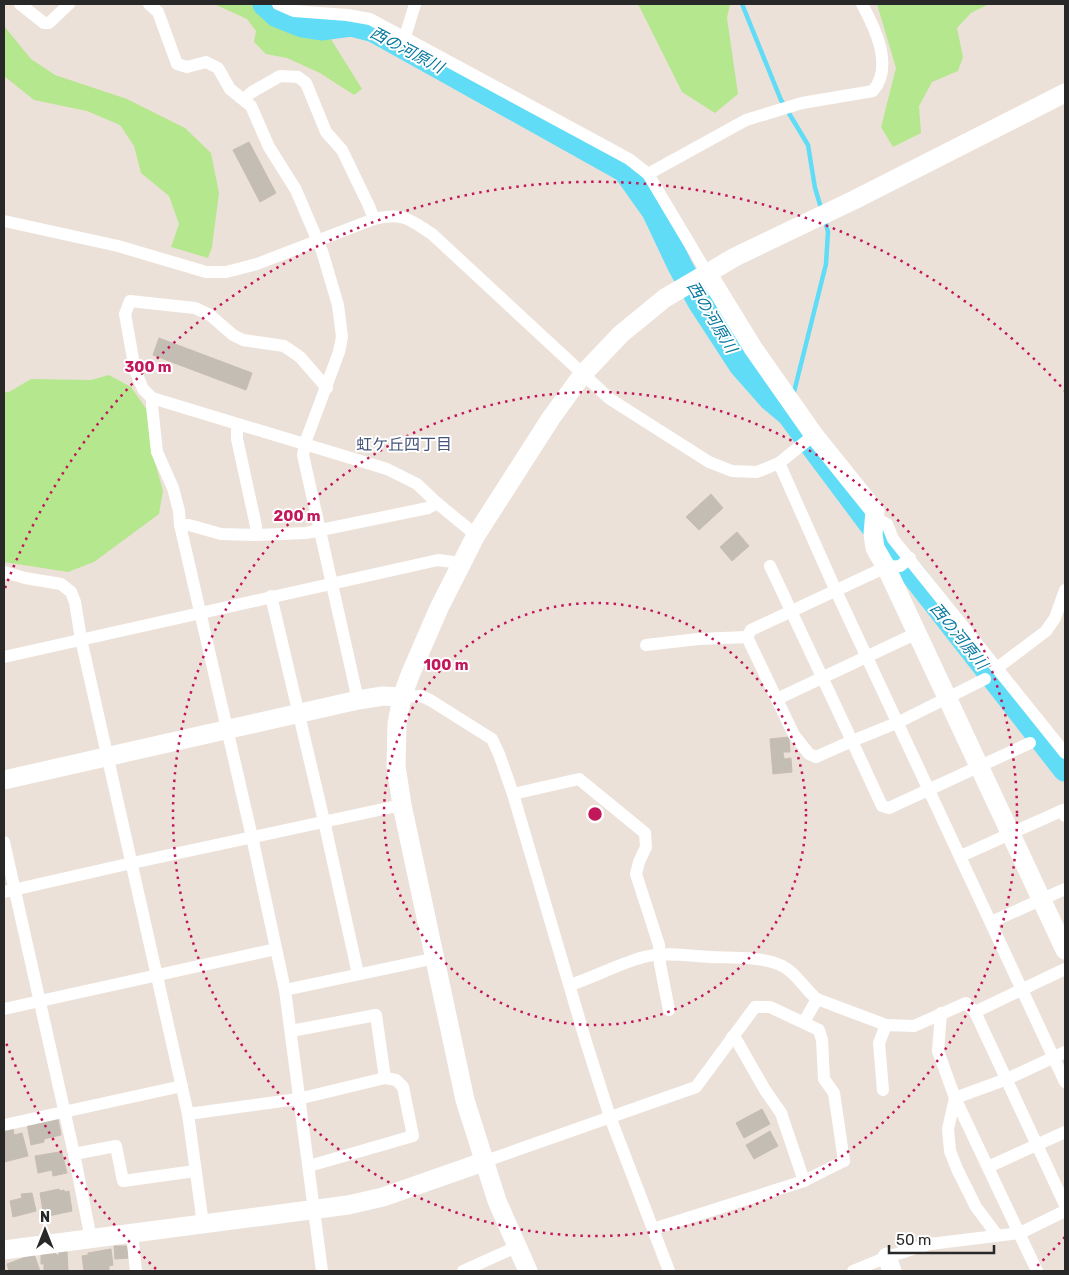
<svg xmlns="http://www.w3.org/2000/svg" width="1069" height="1275" font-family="Rubik,'Noto Sans JP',sans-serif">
<rect width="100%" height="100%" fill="#ece1d8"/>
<g fill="#b5e78f">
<polygon points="214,4 261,4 274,16 329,36 362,89 354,95 320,73 287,58 266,54 254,42 256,31 247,19"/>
<polygon points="638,4 730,4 727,18 738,94 715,113 682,92"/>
<polygon points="877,4 989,4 971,13 957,28 963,57 958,71 932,82 919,106 921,133 893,147 881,127 896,68"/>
<polygon points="4,26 31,59 55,75 127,99 185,128 211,153 219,193 212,247 208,258 171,247 179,224 169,196 141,173 134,146 120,125 87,111 34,100 4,76"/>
<polygon points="109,375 131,387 147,410 152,452 163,491 159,514 94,562 68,572 4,562 4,392 9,392 31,379 91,380"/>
</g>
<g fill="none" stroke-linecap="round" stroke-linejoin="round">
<g stroke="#61dcf7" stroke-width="4.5">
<polyline points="742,4 781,100 808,145 815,188 822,211"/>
<polyline points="793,396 826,264 828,232 825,220"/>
</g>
<polyline stroke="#61dcf7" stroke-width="25" points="265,4 277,15 302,25 321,28 351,24 374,30 625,170 654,211 680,266 700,302 741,365 771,399 789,414 886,544 912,573 1065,769"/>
</g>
<g fill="#c3bdb4" stroke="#c7bdb2">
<polygon points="249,142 276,193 260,202 233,150"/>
<polygon points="159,338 252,373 246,390 153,355"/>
<polygon points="711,494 723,508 699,530 686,517"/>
<polygon points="737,532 749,546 732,561 720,547"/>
<polygon points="789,737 790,752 783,752 784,759 791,758 792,772 773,774 770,739"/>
<polygon points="762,1109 770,1124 744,1138 736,1123"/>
<polygon points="58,1119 61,1135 44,1139 44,1142 31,1145 27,1124"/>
<polygon points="13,1128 14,1135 22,1133 28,1156 4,1162 4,1130"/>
<polygon points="770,1131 778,1146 754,1159 746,1145"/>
<polygon points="59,1152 60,1153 62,1153 67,1173 53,1176 52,1170 38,1173 35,1156"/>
<polygon points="59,1189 60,1191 64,1190 65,1192 69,1191 72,1211 44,1217 40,1193"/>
<polygon points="32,1193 36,1211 13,1217 10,1201 22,1198 21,1194"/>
<polygon points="114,1246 127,1246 128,1258 115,1259"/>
<polygon points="111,1249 113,1265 109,1266 109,1270 84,1271 82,1256 88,1255 88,1253"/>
<polygon points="67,1251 68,1270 44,1271 44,1264 41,1264 41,1255"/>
<polygon points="34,1254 40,1271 9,1271 7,1264"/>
</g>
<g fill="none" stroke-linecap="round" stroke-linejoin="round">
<g stroke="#fff" stroke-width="12">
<polyline points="20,4 44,23 49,23 69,4"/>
<polyline points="149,4 158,12 177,64 187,67 206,62 218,68 230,89 251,106 269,147 296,190 322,251 338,305 342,337 339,352 305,443 303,455 358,700"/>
<polyline points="278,4 294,11 347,15 370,19 629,159 648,174 707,273"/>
<polyline points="405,37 415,4"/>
<polyline points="244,99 252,92 280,76 298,77 306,83 326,132 342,150 369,206 374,219"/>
<path d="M648,174L746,120L802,103L873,91C894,66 875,28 862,4"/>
<path d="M4,221L118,246L206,272H226L257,264L374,219C403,212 409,219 432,234L610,399L709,462L732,471L757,472L779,463L814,435"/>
<polyline points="327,388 300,357 284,346 243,340 233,335 210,315 195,308 130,301 125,314 135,370 143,389 152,398 387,469 417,484 437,503 476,535"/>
<polyline points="152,398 152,406 157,452 173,488 179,511 180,525"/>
<polyline points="237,424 237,439 256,526 256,535"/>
<polyline points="779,463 836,591 1065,1082"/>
<polyline points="875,518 887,524 893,539 1065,753"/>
<polyline points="4,572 25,578 61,584 71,592 75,602 81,639 188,1114 203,1224"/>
<polyline points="271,596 324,821 358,974"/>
<polyline points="747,637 794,735 809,754 816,757 852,741 770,566"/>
<polyline points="747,637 751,630 886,567 900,566 910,558"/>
<polyline points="646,645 698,639 747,637"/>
<polyline points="4,657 438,560 461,563"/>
<polyline points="997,668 1046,631 1055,618 1065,590"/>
<polyline points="985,679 899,722 852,741 882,806 889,808 1030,743"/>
<polyline points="402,697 421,696 430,700 492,739 499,754 513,794 586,1042 610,1117 669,1271"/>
<polyline points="777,699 917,633"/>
<polyline points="513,794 579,779 645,833 646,847 639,862 636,874 659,945 660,964 669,1010"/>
<polyline points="4,842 74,1154 91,1239"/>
<polyline points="961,856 1063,810 1065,816"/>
<polyline points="4,892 132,863 402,805"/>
<polyline points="991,922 1065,889"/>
<path d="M570,985C596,977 621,962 648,956C668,952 690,956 710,957C731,958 757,956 778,964C796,971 803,988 817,999L886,1025L914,1026L966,1003L975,1012L1065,1205"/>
<polyline points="285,990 436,958"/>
<polyline points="4,1009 276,949"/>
<polyline points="975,1012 1065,969"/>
<polyline points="941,1013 938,1051 955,1098 948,1129 950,1151 957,1169 976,1207 997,1235"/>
<polyline points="804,1022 817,999"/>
<polyline points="291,1031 376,1015 385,1078"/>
<polyline points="732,1037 737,1041 765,1090 781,1113 804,1181"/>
<polyline points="883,1090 879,1043 886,1025"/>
<polyline points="188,1114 298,1099 385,1078 396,1080 403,1087 413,1136 309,1166"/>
<polyline points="4,1125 182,1086"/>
<polyline points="74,1154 116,1146 123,1181 195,1171"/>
<polyline points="483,1162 696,1087 755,1007 770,1007 819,1030 822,1040 824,1079 834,1093 844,1161 804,1181 653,1229"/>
<polyline points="988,1167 1065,1132"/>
<polyline points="132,1234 136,1271"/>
<polyline points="322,1271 285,990 252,837 180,525 189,525 221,534 256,535 306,533 428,508 437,503"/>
<polyline points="463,1271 516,1247"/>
<polyline points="853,1271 887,1257 930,1244 1020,1233 1065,1211"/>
<polyline points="1037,1271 955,1098 1007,1079 1065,1052"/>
</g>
<g stroke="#fff" stroke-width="19">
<polyline points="707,273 753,348 814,435 875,511 873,534 875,548 886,567 1065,950"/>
<polyline points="4,780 358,700 383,696 402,697"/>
<polyline points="4,1250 348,1205 383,1197 483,1162"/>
<polyline points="887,1257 892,1271"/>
<polyline points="528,1271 497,1201 465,1100 402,805 396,766 397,724 402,697 410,675 439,608 476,535 551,418 583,374 621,334 665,298 735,257 854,200 1065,93"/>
</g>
</g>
<g fill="none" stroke="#c2185b" stroke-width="2.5" stroke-dasharray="2.5 5">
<circle cx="595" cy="814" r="211"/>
<circle cx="595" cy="814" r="422"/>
<path d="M1065 1237A632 632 0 0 1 1034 1269M156 1269A632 632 0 0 1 5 1040M5 588A632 632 0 0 1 1065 391"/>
</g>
<g text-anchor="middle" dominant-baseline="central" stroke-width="4" stroke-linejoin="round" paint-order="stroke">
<g font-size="16" font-style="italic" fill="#0478a0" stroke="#fff">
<text transform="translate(407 50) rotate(28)">西の河原川</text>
<text transform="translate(712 317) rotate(59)">西の河原川</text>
<text transform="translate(959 636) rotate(51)">西の河原川</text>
</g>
<g font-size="16" fill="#45547b" stroke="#fff">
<text x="404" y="444">虹ケ丘四丁目</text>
</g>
</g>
<circle cx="595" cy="814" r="8" fill="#c2185b" stroke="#fff" stroke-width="2.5"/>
<g font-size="15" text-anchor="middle" font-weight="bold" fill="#c2185b" stroke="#fff" stroke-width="4" stroke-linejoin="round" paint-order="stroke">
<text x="148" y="372">300 m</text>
<text x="297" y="521">200 m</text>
<text x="446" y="670">100 m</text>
</g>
<rect width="1069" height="1275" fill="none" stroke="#282828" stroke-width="10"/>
<g transform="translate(45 1230)" stroke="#ffffff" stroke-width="4" paint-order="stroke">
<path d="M0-4L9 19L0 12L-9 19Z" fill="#282828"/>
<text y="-8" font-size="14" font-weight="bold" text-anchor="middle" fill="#282828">N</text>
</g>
<path d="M889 1245v8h105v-8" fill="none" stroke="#282828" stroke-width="2.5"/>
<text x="896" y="1245" font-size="15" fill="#282828" stroke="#ffffff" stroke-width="4" paint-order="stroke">50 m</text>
</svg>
